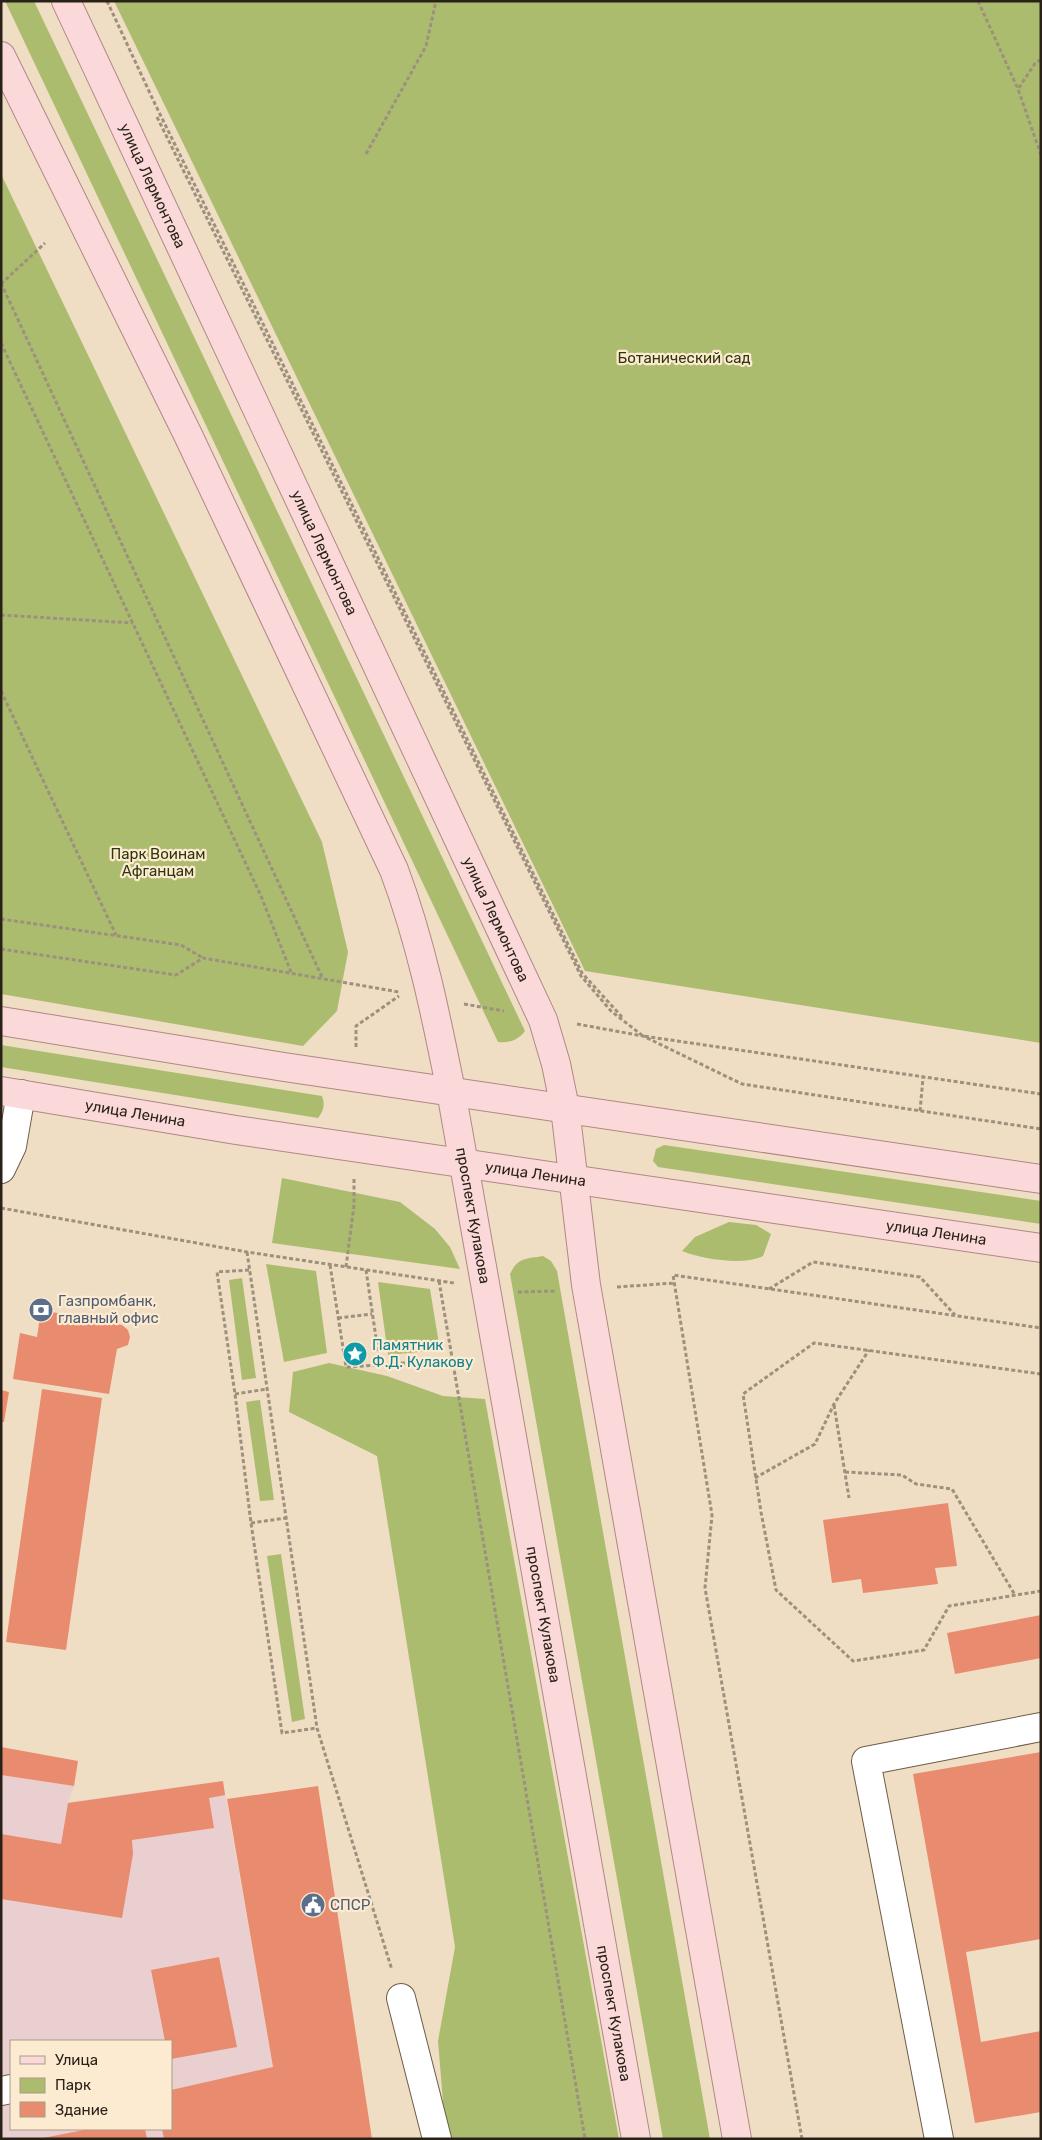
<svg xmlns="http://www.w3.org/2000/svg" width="1042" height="2140" font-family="Rubik,sans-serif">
<rect width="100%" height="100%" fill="#f0dec4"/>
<polygon fill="#eacfd0" points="1,1775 74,1786 68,1802 223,1781 273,2067 171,2090 171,2041 11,2041 11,2129 162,2129 164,2139 1,2139"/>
<g fill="#acbc6f">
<path d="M5,1H34L525,1031C518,1040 510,1043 498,1042Z"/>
<polygon points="114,1 1041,1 1041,1043 585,971"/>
<polygon points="1,174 322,842 348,952 337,1011 303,1046 1,994"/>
<path d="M1,1045L322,1096C325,1105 324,1110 318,1118L1,1067Z"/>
<polygon points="664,1145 1041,1201 1041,1224 658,1167 653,1161 656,1149"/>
<polygon points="282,1178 400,1202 435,1229 450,1247 460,1269 272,1243"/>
<path d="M729,1222L756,1225L771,1234L763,1256C744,1266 702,1259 682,1251L695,1237Z"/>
<path d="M543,1256L551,1261L557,1271L710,2139H663L510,1274C518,1257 526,1259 543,1256Z"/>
<polygon points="266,1264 316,1271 327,1353 284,1362"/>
<polygon points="242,1278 256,1378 242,1380 229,1280"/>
<polygon points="378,1282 430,1289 440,1350 388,1355"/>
<polygon points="329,1363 387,1376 443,1396 485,1399 619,2139 450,2139 445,2126 438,2041 455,1947 377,1456 289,1412 293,1372"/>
<polygon points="260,1400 274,1500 260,1501 246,1402"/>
<polygon points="281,1554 305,1719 292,1722 267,1556"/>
</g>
<g fill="#e98b6e">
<polygon points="41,1310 122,1325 128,1330 130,1337 128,1345 117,1349 109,1394 13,1379 20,1333 37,1337"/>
<polygon points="42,1389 102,1398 66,1650 6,1642"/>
<polygon points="1,1390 9,1392 4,1422 1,1422"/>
<polygon points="948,1503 957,1566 935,1568 938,1584 863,1593 861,1579 832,1583 823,1520"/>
<polygon points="1041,1615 1041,1658 955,1674 947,1633"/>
<polygon points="1,1747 78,1761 74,1786 1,1775"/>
<polygon points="1041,1752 1041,1939 966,1952 981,2042 1041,2031 1041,2112 975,2123 913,1774"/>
<polygon points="223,1781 225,1795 209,1798 214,1828 132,1840 133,1854 122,1918 1,1899 1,1834 61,1844 68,1803"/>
<polygon points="318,1786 372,2139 164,2139 162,2129 171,2129 171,2090 273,2067 227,1799"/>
<polygon points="219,1957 237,2047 171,2059 171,2041 165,2041 151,1970"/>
<polygon points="89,2129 145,2129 147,2139 38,2139"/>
</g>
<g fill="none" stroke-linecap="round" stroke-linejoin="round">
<defs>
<g id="minor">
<polyline points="1,1169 12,1146 21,1094"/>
<polyline points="401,1998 437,2139"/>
<polyline points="1,2091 11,2089"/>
<polyline points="939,2139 866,1761 1041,1727"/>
</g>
<g id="major">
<path id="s1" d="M66,1L543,1020L556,1064L565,1108L586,1285L737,2139"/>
<path id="s2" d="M1,56L188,435L394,870C421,942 436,1016 451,1091L636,2139"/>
<polyline points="1,1021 284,1067 1041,1179"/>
<path id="s3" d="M1,1091L236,1130L1041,1248"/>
</g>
</defs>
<use href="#minor" stroke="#6d5d47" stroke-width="30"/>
<use href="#major" stroke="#b08786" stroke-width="30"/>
<g stroke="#9d907d" stroke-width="3" stroke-dasharray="4 2.5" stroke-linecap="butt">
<polyline points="107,1 155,104 582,973 622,1017"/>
<polyline points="978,1 1018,89"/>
<polyline points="1041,60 1036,62 1018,89 1041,155"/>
<polyline points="157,117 581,976 611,1011 643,1036 1041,1094"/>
<polyline points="366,154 426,46 436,1"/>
<polyline points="1,283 322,977"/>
<polyline points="1,284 45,243"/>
<polyline points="1,343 261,896 291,972"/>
<polyline points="1,615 133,623"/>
<polyline points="1,691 116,935"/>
<polyline points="1,919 181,945 203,958"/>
<polyline points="1,949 176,975 203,958 399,992"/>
<polyline points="464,1004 504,1011"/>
<polyline points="577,1024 643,1036 742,1084 1041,1129"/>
<polyline points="356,1047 356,1026 399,996"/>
<polyline points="920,1111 923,1078"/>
<polyline points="1,1208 247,1252 454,1283"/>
<polyline points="247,1252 317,1728 392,1970"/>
<polyline points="330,1265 346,1367 380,1365"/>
<polyline points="346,1267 354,1205 354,1179"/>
<polyline points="249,1270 217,1272 235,1394 251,1523 282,1733 317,1728"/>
<polyline points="366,1270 380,1365 451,1359"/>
<polyline points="439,1281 585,2139"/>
<polyline points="617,1287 675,1283"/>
<polyline points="769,1289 813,1262 920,1277 955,1315"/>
<polyline points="518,1292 556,1291"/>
<polyline points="338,1318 372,1314"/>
<polyline points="1041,1374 814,1343 743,1394 761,1512 776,1590 853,1661 924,1650 949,1606 1041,1591"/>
<polyline points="235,1394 267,1389"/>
<polyline points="834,1405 849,1498"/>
<polyline points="845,1472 902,1475 916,1484 952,1489 1015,1595"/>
<polyline points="755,1478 815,1444 834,1404 869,1350"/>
<polyline points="251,1523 286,1518"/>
<polyline points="802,2139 705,1588 712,1515 673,1275 1041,1328"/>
</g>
<use href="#minor" stroke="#fff" stroke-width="28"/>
<use href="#major" stroke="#fbd8d9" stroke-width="28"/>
</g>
<defs>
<symbol id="bank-disc" viewBox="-11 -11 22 22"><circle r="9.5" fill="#5c6f8a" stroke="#fdebd1"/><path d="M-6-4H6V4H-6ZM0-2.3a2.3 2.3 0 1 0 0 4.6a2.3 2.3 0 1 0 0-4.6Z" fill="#fff"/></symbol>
<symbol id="sight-disc" viewBox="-11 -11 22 22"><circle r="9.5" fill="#0f9aa8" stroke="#fdebd1"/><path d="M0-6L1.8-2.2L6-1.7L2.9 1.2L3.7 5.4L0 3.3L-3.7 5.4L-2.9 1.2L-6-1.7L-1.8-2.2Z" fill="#fff"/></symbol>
<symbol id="civic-disc" viewBox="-11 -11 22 22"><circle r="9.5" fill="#5c6f8a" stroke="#fdebd1"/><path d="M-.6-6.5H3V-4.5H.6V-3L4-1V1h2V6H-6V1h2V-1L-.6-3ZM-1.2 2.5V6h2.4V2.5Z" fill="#fff"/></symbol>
</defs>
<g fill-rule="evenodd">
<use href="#bank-disc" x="27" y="1296" width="28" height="28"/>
<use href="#sight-disc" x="341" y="1340" width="28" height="28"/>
<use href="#civic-disc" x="299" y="1891" width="28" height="28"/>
</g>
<g text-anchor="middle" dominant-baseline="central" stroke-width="4.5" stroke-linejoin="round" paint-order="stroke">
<g font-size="15" fill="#292219" stroke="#fdebd1">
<text stroke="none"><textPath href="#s1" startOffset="204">улица Лермонтова</textPath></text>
<text stroke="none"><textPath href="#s1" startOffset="609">улица Лермонтова</textPath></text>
<text stroke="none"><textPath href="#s1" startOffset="1014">улица Лермонтова</textPath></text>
<text stroke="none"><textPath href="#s3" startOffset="136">улица Ленина</textPath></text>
<text stroke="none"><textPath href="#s3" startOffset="541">улица Ленина</textPath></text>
<text stroke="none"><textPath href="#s2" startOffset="1259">проспект Кулакова</textPath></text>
<text stroke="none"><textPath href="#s3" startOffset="946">улица Ленина</textPath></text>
<text stroke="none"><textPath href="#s2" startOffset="1664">проспект Кулакова</textPath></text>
<text stroke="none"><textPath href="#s2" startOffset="2069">проспект Кулакова</textPath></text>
</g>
<g font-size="15" fill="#2f360d" stroke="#fdebd1">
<text x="684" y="358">Ботанический сад</text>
<text x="158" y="854">Парк Воинам<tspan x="158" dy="17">Афганцам</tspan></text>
</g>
<g font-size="15" fill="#4e5e75" stroke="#fdebd1" text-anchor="start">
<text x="58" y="1301">Газпромбанк,<tspan x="58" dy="17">главный офис</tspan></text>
<text x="330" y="1905">СПСР</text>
</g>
<g font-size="15" fill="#0d838f" stroke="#fdebd1" text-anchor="start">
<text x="372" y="1345">Памятник<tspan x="372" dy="17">Ф.Д. Кулакову</tspan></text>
</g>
</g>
<rect width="1042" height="2140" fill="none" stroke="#292219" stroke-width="5"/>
<rect x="10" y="2040" width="162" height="90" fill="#fdebd1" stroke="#a89b87"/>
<rect x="20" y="2056" width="25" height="8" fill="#fbd8d9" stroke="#a89b87"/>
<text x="55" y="2065" font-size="15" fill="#292219">Улица</text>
<rect x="20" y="2078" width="25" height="15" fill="#acbc6f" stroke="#a89b87"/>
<text x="55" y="2090" font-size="15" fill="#292219">Парк</text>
<rect x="20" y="2102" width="25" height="15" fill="#e98b6e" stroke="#a89b87"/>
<text x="55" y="2115" font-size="15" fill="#292219">Здание</text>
</svg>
